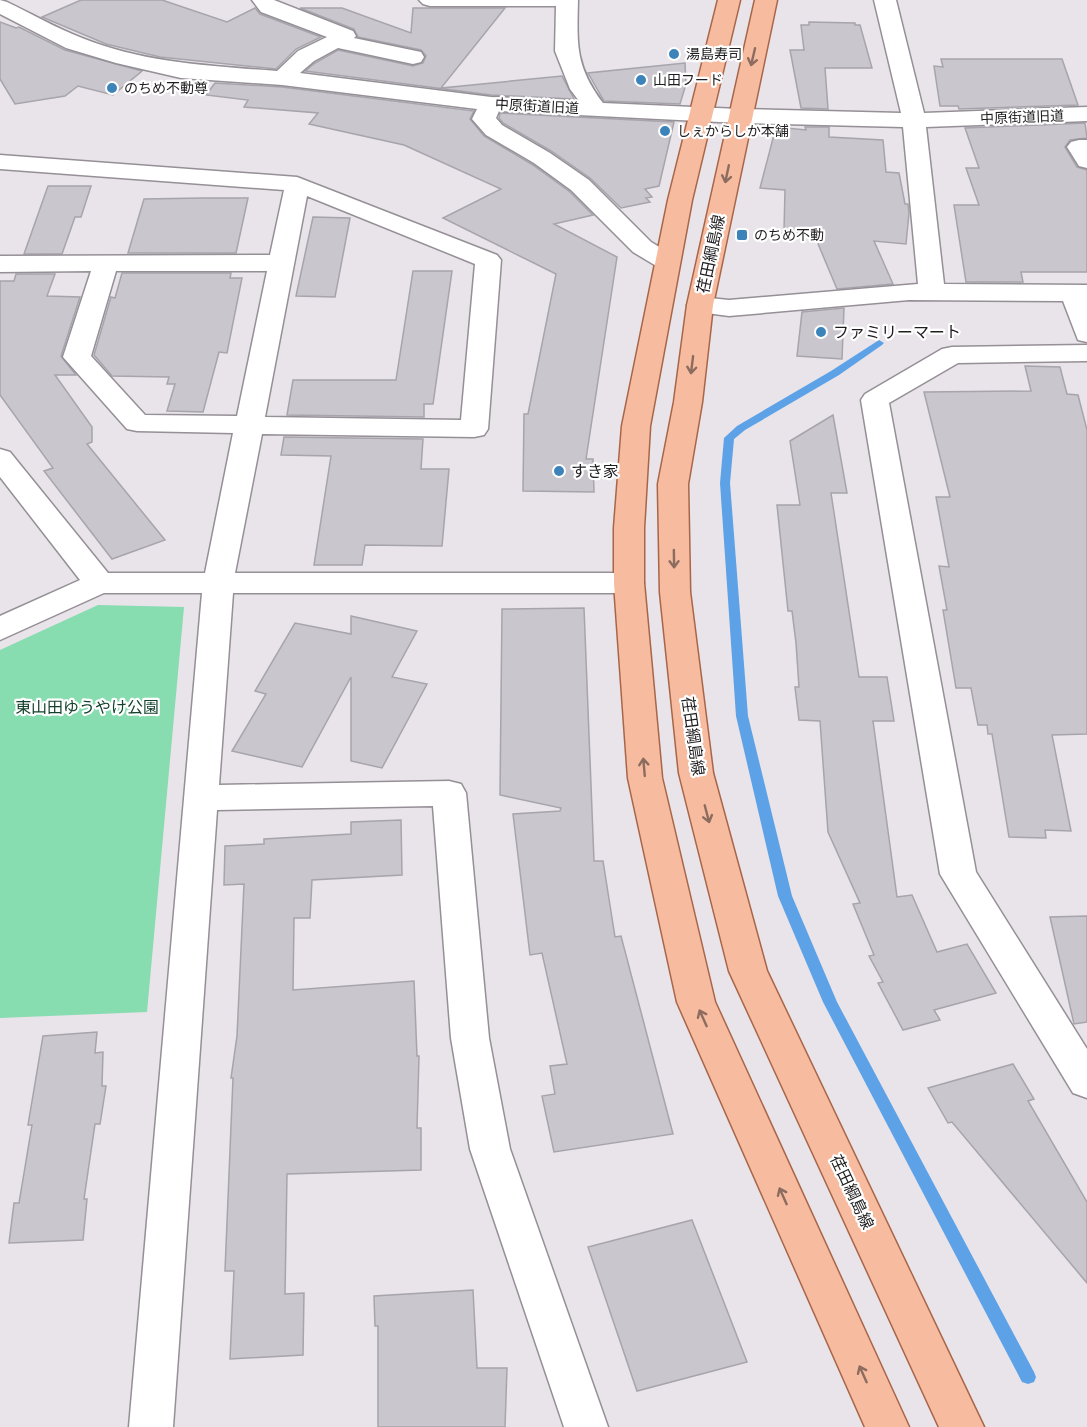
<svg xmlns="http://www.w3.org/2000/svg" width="1087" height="1427" font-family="Poppins,'Noto Sans JP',sans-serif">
<rect width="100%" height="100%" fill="#e9e3ea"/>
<polygon fill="#87dcb0" points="98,605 184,607 147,1012 0,1018 0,650"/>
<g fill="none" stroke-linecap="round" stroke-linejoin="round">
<polygon fill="#5da2e7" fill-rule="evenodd" points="879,340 884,343 882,345 839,375 745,430 734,439 730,483 748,716 792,896 837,1002 1034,1372 1036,1377 1034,1382 1028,1384 1022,1382 823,1002 778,896 736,716 720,483 724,438 737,426 831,371"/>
</g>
<g fill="#c9c6ce" stroke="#a7a4ac" stroke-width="1.5">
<polygon points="81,0 162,0 227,22 255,8 260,14 321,37 296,49 276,69 160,57 106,44 42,17"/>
<polygon points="300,8 342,8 411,33 413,8 505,8 441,88 562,76 574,99 491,95 305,71 315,63 338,50 413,66 423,63 426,56 421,50 358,37 354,29"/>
<polygon points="0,22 16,28 19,27 65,50 142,71 113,95 78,86 65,96 15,104 0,79"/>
<polygon points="809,22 855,23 855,25 860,25 872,68 825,68 828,109 801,108 790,50 804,50 801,25 809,25"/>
<polygon points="941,59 1062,59 1078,105 959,109 958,106 940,106 934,66 943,67"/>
<polygon points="685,63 686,84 680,104 604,101 588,73"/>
<polygon points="215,83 282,87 474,111 470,119 484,136 533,165 570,192 593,215 554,224 617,257 586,459 593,459 594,492 523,491 524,414 528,414 556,274 443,218 501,189 404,145 309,124 318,113 244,107 248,100 206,95"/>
<polygon points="500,113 674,122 659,186 645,189 652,197 646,198 650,202 621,208 590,178 551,151 503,123 499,118"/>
<polygon points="1085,123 1087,138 1070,140 1065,147 1077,167 1087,170 1087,272 1021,272 1023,282 966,282 954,205 979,205 966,168 979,168 965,128"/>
<polygon points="776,127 806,130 805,127 829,127 829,137 883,140 886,172 899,173 905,204 908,204 909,213 906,244 874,241 893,284 837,289 816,239 817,233 784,231 785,190 760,188"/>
<polygon points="48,186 91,186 81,217 75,217 62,254 24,254"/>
<polygon points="203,198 248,198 236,253 128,253 144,199"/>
<polygon points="313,217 350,218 335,297 296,296"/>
<polygon points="413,271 452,271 433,404 424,404 424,417 287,415 293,380 396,380"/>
<polygon points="122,273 231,273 230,278 242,278 227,353 219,352 203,412 167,411 175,384 167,384 169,377 112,376 94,355 111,297 115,298"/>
<polygon points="16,274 55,274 47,296 80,297 61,356 76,375 55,375 92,427 92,442 87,444 165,540 112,559 44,471 53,468 0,395 0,281 14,281"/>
<polygon points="844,308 842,359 797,356 802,312"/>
<polygon points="1025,366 1060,367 1067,394 1078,395 1087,430 1087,734 1052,735 1071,831 1045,830 1046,838 1009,837 992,734 988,734 987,725 978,725 971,688 956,688 943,610 947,610 939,566 949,567 936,497 950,497 924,392 1031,391"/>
<polygon points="833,415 847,493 831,493 859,677 887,677 894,721 873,721 897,897 912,895 937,952 967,944 996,993 934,1010 940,1020 903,1030 878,983 883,982 869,956 874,955 853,904 860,903 828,832 820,721 799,720 795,687 799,687 796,643 792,611 788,611 777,505 800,505 790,441"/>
<polygon points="284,437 423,439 421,469 449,469 442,546 365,545 362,565 314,565 331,456 281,455"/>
<polygon points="584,608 594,861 603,861 615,937 621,936 673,1134 554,1152 542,1096 555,1094 550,1066 567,1064 542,953 530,955 513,814 560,811 561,808 500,795 502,609"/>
<polygon points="351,616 417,631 392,677 427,684 382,768 351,761 351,677 302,767 232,751 266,694 255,691 295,623 351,634"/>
<polygon points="401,820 402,875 312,880 310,918 294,918 293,990 414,981 417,1056 419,1056 417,1128 421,1128 421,1170 287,1174 285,1294 304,1293 303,1355 230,1359 234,1271 225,1271 233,1078 231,1078 237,1036 244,884 224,885 225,846 264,844 264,839 351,834 351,822"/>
<polygon points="1087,916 1087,1022 1074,1024 1050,917"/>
<polygon points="97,1032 95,1053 103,1052 102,1086 106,1086 100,1124 95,1124 84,1199 87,1199 83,1240 9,1243 14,1203 19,1203 32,1125 28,1125 43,1036"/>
<polygon points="1013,1064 1034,1099 1028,1101 1087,1202 1087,1283 952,1122 948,1123 928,1088"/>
<polygon points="692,1220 747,1362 637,1391 588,1247"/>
<polygon points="473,1290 477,1368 507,1368 505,1427 378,1427 378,1326 375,1326 374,1296"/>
</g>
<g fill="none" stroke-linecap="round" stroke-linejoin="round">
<defs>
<g id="minor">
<path d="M0,0L7,2C32,14 56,28 82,38C144,63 211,66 277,71L298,51L327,37L261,12L252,0H274L353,31L356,36L354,38L421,52L424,57L421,62L413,64L338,48L314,61L300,73L491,97L579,101L570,89L555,51L556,6H430L423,4L419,0H578C577,44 575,66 603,103L739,109L901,113L874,0H896L924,113L1087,107V121L926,127L944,284L1087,285V342L1078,340L1063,301L909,300L729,316L691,311L687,305L691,299L700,297L729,300L918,284L903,127L739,123L499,111L496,118L502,125L550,153L589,180L651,242L676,257L680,262L676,267L667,270L658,267L633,252L571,190L534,163L486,135L472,119L477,109L282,85L181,78L116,63L66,48L0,14Z"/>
<polygon points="1079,140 1087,140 1087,168 1079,166 1067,147 1071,142"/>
<path d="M0,155L297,177L497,255L501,260L488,429L484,435L474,437L262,434L235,573H629L640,576L644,583L640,590L629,593H233L219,785L449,781L461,784L466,793L489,1038L510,1149L608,1427H564L470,1149L451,1038L433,806L217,810L173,1427H129L202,593H104L0,640V616L80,580L0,477V449L10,452L108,573H205L233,433L137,431L127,429L63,357L91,271L0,272V256L270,255L284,190L0,169ZM307,196L475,264L461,420L265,417ZM116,271H267L237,416L145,415L91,356Z"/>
<polygon points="1087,345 1087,361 958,363 889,403 976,872 1087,1049 1087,1098 1073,1093 940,874 861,400 865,394 942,349 952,347"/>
</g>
<g id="major">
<polygon points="718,0 740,0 692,200 650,426 644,528 644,583 662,778 715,1002 909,1427 865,1427 677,1002 628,778 614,583 614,528 622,426 668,200"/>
<polygon points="755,0 777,0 713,305 702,402 688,484 690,592 713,773 767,971 984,1427 939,1427 729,971 679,773 660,592 658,484 674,402 687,305"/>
</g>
</defs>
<use href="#minor" stroke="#958f96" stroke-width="3"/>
<use href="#major" stroke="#a86649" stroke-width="3"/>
<use href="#minor" fill="#fff" fill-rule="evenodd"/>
<use href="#major" fill="#f7bb9f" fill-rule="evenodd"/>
</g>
<defs><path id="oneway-shaft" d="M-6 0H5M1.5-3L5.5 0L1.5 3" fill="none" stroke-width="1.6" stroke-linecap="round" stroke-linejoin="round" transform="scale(1.5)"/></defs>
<g stroke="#8b6c5f">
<use href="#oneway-shaft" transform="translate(753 57) rotate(103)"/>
<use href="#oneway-shaft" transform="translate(727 174) rotate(102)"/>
<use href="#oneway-shaft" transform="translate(692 365) rotate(97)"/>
<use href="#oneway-shaft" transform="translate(674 559) rotate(89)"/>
<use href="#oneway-shaft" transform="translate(644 767) rotate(-95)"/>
<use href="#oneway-shaft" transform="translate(707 814) rotate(75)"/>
<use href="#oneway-shaft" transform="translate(703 1018) rotate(-114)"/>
<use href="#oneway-shaft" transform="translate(783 1196) rotate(-114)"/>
<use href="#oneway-shaft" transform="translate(863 1374) rotate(-114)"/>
</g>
<g fill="#3b83b8" stroke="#fff" stroke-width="2">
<circle cx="674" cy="54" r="6"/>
<circle cx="641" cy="80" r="6"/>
<circle cx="112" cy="88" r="6"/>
<circle cx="665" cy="131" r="6"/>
<rect x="736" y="229" width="12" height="12" rx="3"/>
<circle cx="821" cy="332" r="6"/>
<circle cx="559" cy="471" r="6"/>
</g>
<g text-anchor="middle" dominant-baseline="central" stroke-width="4.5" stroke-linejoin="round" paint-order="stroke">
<g font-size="14" fill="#1f1d1f" stroke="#fff" text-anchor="start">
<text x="686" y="54">湯島寿司</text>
<text x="653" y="80">山田フード</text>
<text x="124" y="88">のちめ不動尊</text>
<text x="677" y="131">しぇからしか本舗</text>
<text x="754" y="235">のちめ不動</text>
</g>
<g font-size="14" fill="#1f1d1f" stroke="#fff">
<text transform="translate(537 106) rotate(3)">中原街道旧道</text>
<text transform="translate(1022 117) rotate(-2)">中原街道旧道</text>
</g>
<g font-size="16" fill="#1f1d1f" stroke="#fff">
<text transform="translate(711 254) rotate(-78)">荏田綱島線</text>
<text transform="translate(693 736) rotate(82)">荏田綱島線</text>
<text transform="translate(852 1192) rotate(65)">荏田綱島線</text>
</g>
<g font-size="16" fill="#1f1d1f" stroke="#fff" text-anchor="start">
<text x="833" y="332">ファミリーマート</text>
<text x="571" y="471">すき家</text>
</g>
<g font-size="16" fill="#14412c" stroke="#fff">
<text x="87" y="707">東山田ゆうやけ公園</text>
</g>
</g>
</svg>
